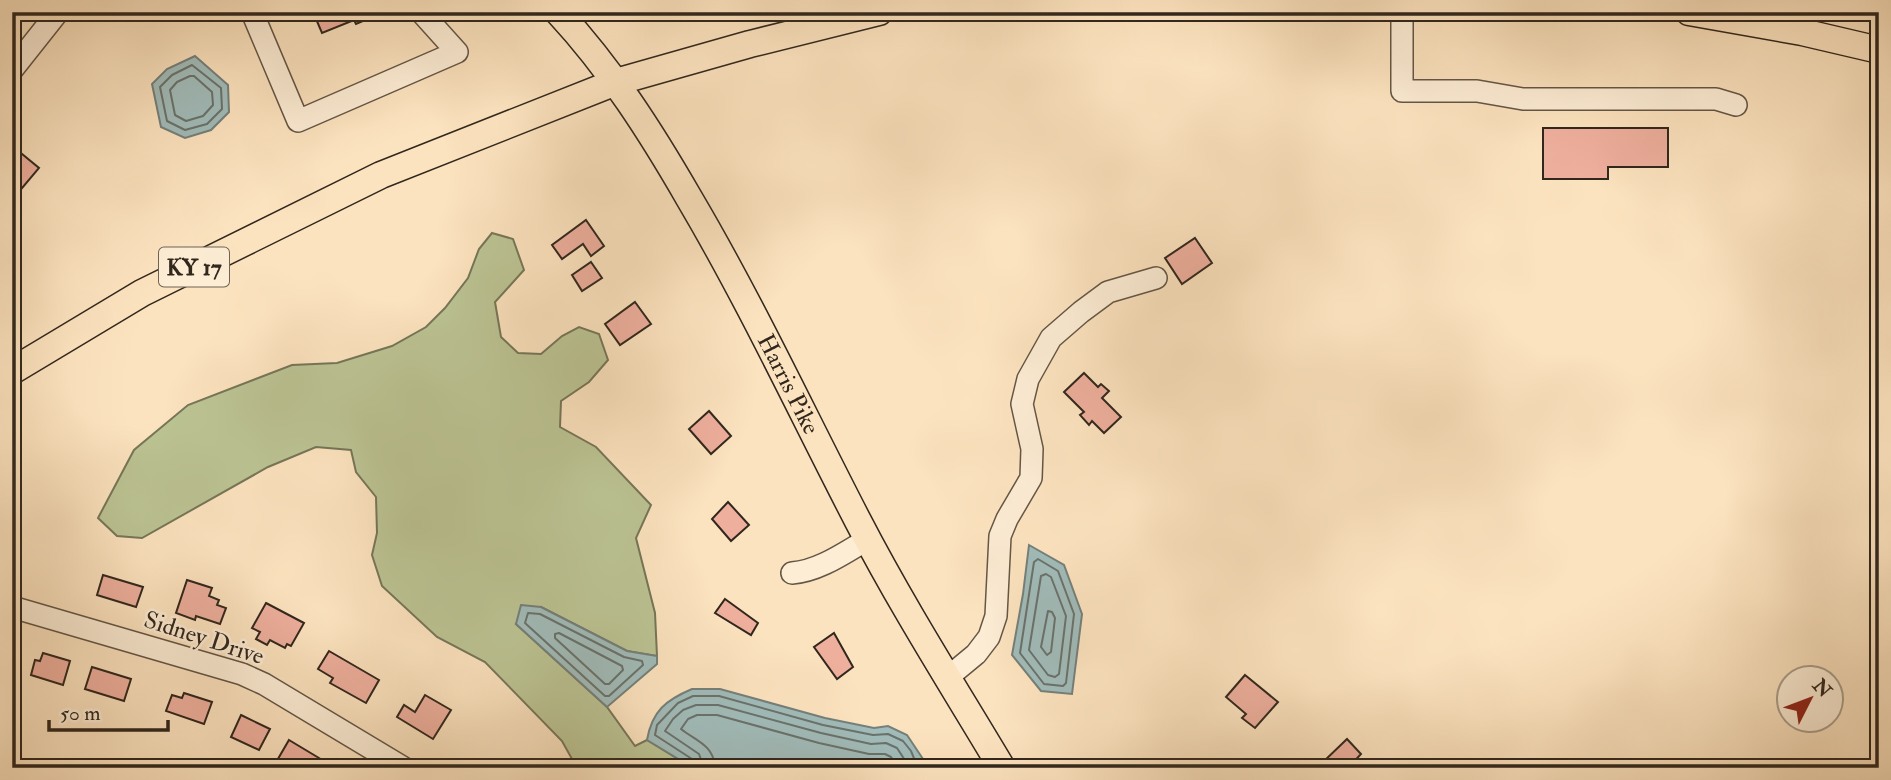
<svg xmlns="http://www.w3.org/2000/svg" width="1891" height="780" font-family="'IM FELL Double Pica',serif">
<rect width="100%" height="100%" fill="#fce3bf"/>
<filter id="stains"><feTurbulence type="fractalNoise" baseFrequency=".00286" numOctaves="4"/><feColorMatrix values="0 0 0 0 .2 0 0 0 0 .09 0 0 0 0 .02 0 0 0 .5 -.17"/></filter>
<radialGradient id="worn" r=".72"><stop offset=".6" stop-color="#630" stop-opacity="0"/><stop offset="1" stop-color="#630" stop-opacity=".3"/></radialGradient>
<polygon fill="#bcc494" stroke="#767658" stroke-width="2" points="492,233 513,239 524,270 495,302 501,337 518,353 541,354 562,336 579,327 599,334 608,360 589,382 561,401 560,427 596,447 651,505 636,538 655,613 657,656 627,651 541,607 516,624 607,707 635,746 647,740 693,768 577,768 562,741 485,662 437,637 382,586 372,555 377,533 376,497 356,472 351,450 316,447 268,467 142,538 117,536 98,518 134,450 188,405 292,365 337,363 392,346 426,327 445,308 468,278 479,249"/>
<g fill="#a1bcba" stroke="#74807b" stroke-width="2">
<polygon points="195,56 228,85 229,112 211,130 185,138 161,127 152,84 167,69"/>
<polygon points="1029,545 1064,565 1082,614 1072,694 1041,691 1012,655 1023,594"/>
<polygon points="521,605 541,607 627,651 657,656 657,664 607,707 516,624"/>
<path d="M692,689H720L825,718L874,728L888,726L907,735L925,762V768H693L647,740C652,711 666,700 692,689Z"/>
</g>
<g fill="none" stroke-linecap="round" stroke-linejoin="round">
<g stroke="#69726c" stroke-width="2">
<polygon points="192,65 221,88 222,109 207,124 185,130 167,121 160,87 172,75"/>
<polygon points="190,76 194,76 212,92 213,105 203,116 186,121 175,115 170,90 177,82"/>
<polygon points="1038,559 1058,571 1074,614 1066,683 1063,686 1044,684 1020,653 1034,562"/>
<polygon points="1046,574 1051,577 1066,616 1059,674 1055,677 1048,675 1029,650 1041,576"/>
<polygon points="1048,611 1052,612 1055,618 1051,652 1047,655 1041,647"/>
<polygon points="528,613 540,614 624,657 642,661 643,665 609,696 605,696 525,623"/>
<polygon points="559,633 622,666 623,670 609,684 605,684 555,638 555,634"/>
<polyline points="695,768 692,759 655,735 657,725 678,703 693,696 719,696 823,725 873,735 888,734 903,741 911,751 918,768"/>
<polyline points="704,768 699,754 665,731 673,719 683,710 696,705 718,705 821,733 871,744 886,743 897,748 910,768"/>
<path d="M715,768C714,745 696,741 681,729L688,719L697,715H717L819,743L869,754H885L891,757L898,768"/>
</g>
</g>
<g fill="#eeaf9d" stroke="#31271d" stroke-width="2">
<polygon points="313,12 384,12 356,24 354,20 322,33"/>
<polygon points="1543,128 1668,128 1668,167 1608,167 1608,179 1543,179"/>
<polygon points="16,149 39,168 12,200 12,153"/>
<polygon points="586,220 604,246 591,256 583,244 562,259 552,245"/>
<polygon points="1195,238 1212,263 1182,284 1165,258"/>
<polygon points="591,262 602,278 582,291 572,275"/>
<polygon points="635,302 651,324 620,345 605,324"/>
<polygon points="1084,373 1098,387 1101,384 1109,391 1102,398 1121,417 1104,433 1092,421 1089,425 1080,415 1084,412 1064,392"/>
<polygon points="709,411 731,436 711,454 689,429"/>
<polygon points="728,502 749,525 731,541 712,519"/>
<polygon points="103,575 143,587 136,607 97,595"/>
<polygon points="187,580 212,588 209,596 219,600 217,605 226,608 220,624 196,616 195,620 176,613"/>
<polygon points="725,599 758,623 751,635 715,613"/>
<polygon points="266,603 304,623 291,646 287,644 285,648 270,640 267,645 256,639 260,632 252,628"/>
<polygon points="834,633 853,667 837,679 814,647"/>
<polygon points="329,651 379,680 366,703 330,683 333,678 318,669"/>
<polygon points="43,653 70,661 63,685 31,675 35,660 40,661"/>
<polygon points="92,667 131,679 124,701 85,689"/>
<polygon points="1245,675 1278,702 1255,728 1242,718 1246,714 1226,697"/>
<polygon points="184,693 212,702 204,724 166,711 172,695 182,698"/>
<polygon points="425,695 451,710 433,739 397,717 404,705 415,712"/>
<polygon points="241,715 270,729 259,750 231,737"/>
<polygon points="1347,739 1361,754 1348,768 1325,768 1321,764"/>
<polygon points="289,740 324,761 320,768 283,768 275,764"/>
</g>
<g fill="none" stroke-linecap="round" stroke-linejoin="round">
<defs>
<g id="minor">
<polyline points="252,12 298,121 457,52 421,12"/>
<polyline points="1402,12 1402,91 1477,91 1523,99 1716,99 1736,105"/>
<polyline points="12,70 58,12"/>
<path d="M792,573C819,571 844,553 868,539"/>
<polyline points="12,607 242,674 264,684 404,768"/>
<polyline points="947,678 976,654 989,637 996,616 1000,536 1007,519 1031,478 1032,449 1022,404 1028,379 1051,338 1081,312 1108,292 1156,278"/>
</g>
<g id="major">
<path id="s1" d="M558,12C610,68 651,132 689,198C751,303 802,413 858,521C902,606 953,686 1002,768"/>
<polyline points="1689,12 1802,32 1879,50"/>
<polyline points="12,371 142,293 381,175 616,82 750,44 879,12"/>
</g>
</defs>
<use href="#minor" stroke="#645646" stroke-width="24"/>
<use href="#major" stroke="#31271d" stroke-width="29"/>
<use href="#minor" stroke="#fdedd5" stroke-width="21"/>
<use href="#major" stroke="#fce3bf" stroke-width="26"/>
</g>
<g text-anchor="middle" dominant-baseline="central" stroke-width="5" stroke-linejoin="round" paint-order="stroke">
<rect fill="#fdedd5" stroke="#6e6254" stroke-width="2" x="159" y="247.5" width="70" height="39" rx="5"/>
<g font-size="23" font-weight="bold" fill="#31271d">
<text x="194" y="267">KY 17</text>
</g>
<g font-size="24" fill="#31271d" stroke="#fdedd5">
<text stroke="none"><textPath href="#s1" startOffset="439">Harris Pike</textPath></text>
<text transform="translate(204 638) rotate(18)">Sidney Drive</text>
</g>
</g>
<rect width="1891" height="780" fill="none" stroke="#fce3bf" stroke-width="42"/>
<rect x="14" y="14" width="1863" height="752" fill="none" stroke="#31271d" stroke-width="3.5"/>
<rect x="21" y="21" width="1849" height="738" fill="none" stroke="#31271d" stroke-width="2"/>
<g transform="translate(1810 699) rotate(48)"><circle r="33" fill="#fdedd5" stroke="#ab9e8b" stroke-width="2"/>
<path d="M0-5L12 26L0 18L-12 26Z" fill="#8f2418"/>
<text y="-10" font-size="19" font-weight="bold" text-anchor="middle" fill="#31271d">N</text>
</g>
<path d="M49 720v10h119v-10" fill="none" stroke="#31271d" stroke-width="3.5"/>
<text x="60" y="720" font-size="21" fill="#31271d" stroke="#fdedd5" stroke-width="5" paint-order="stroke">50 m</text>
<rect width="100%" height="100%" filter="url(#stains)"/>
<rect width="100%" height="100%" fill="url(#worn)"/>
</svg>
